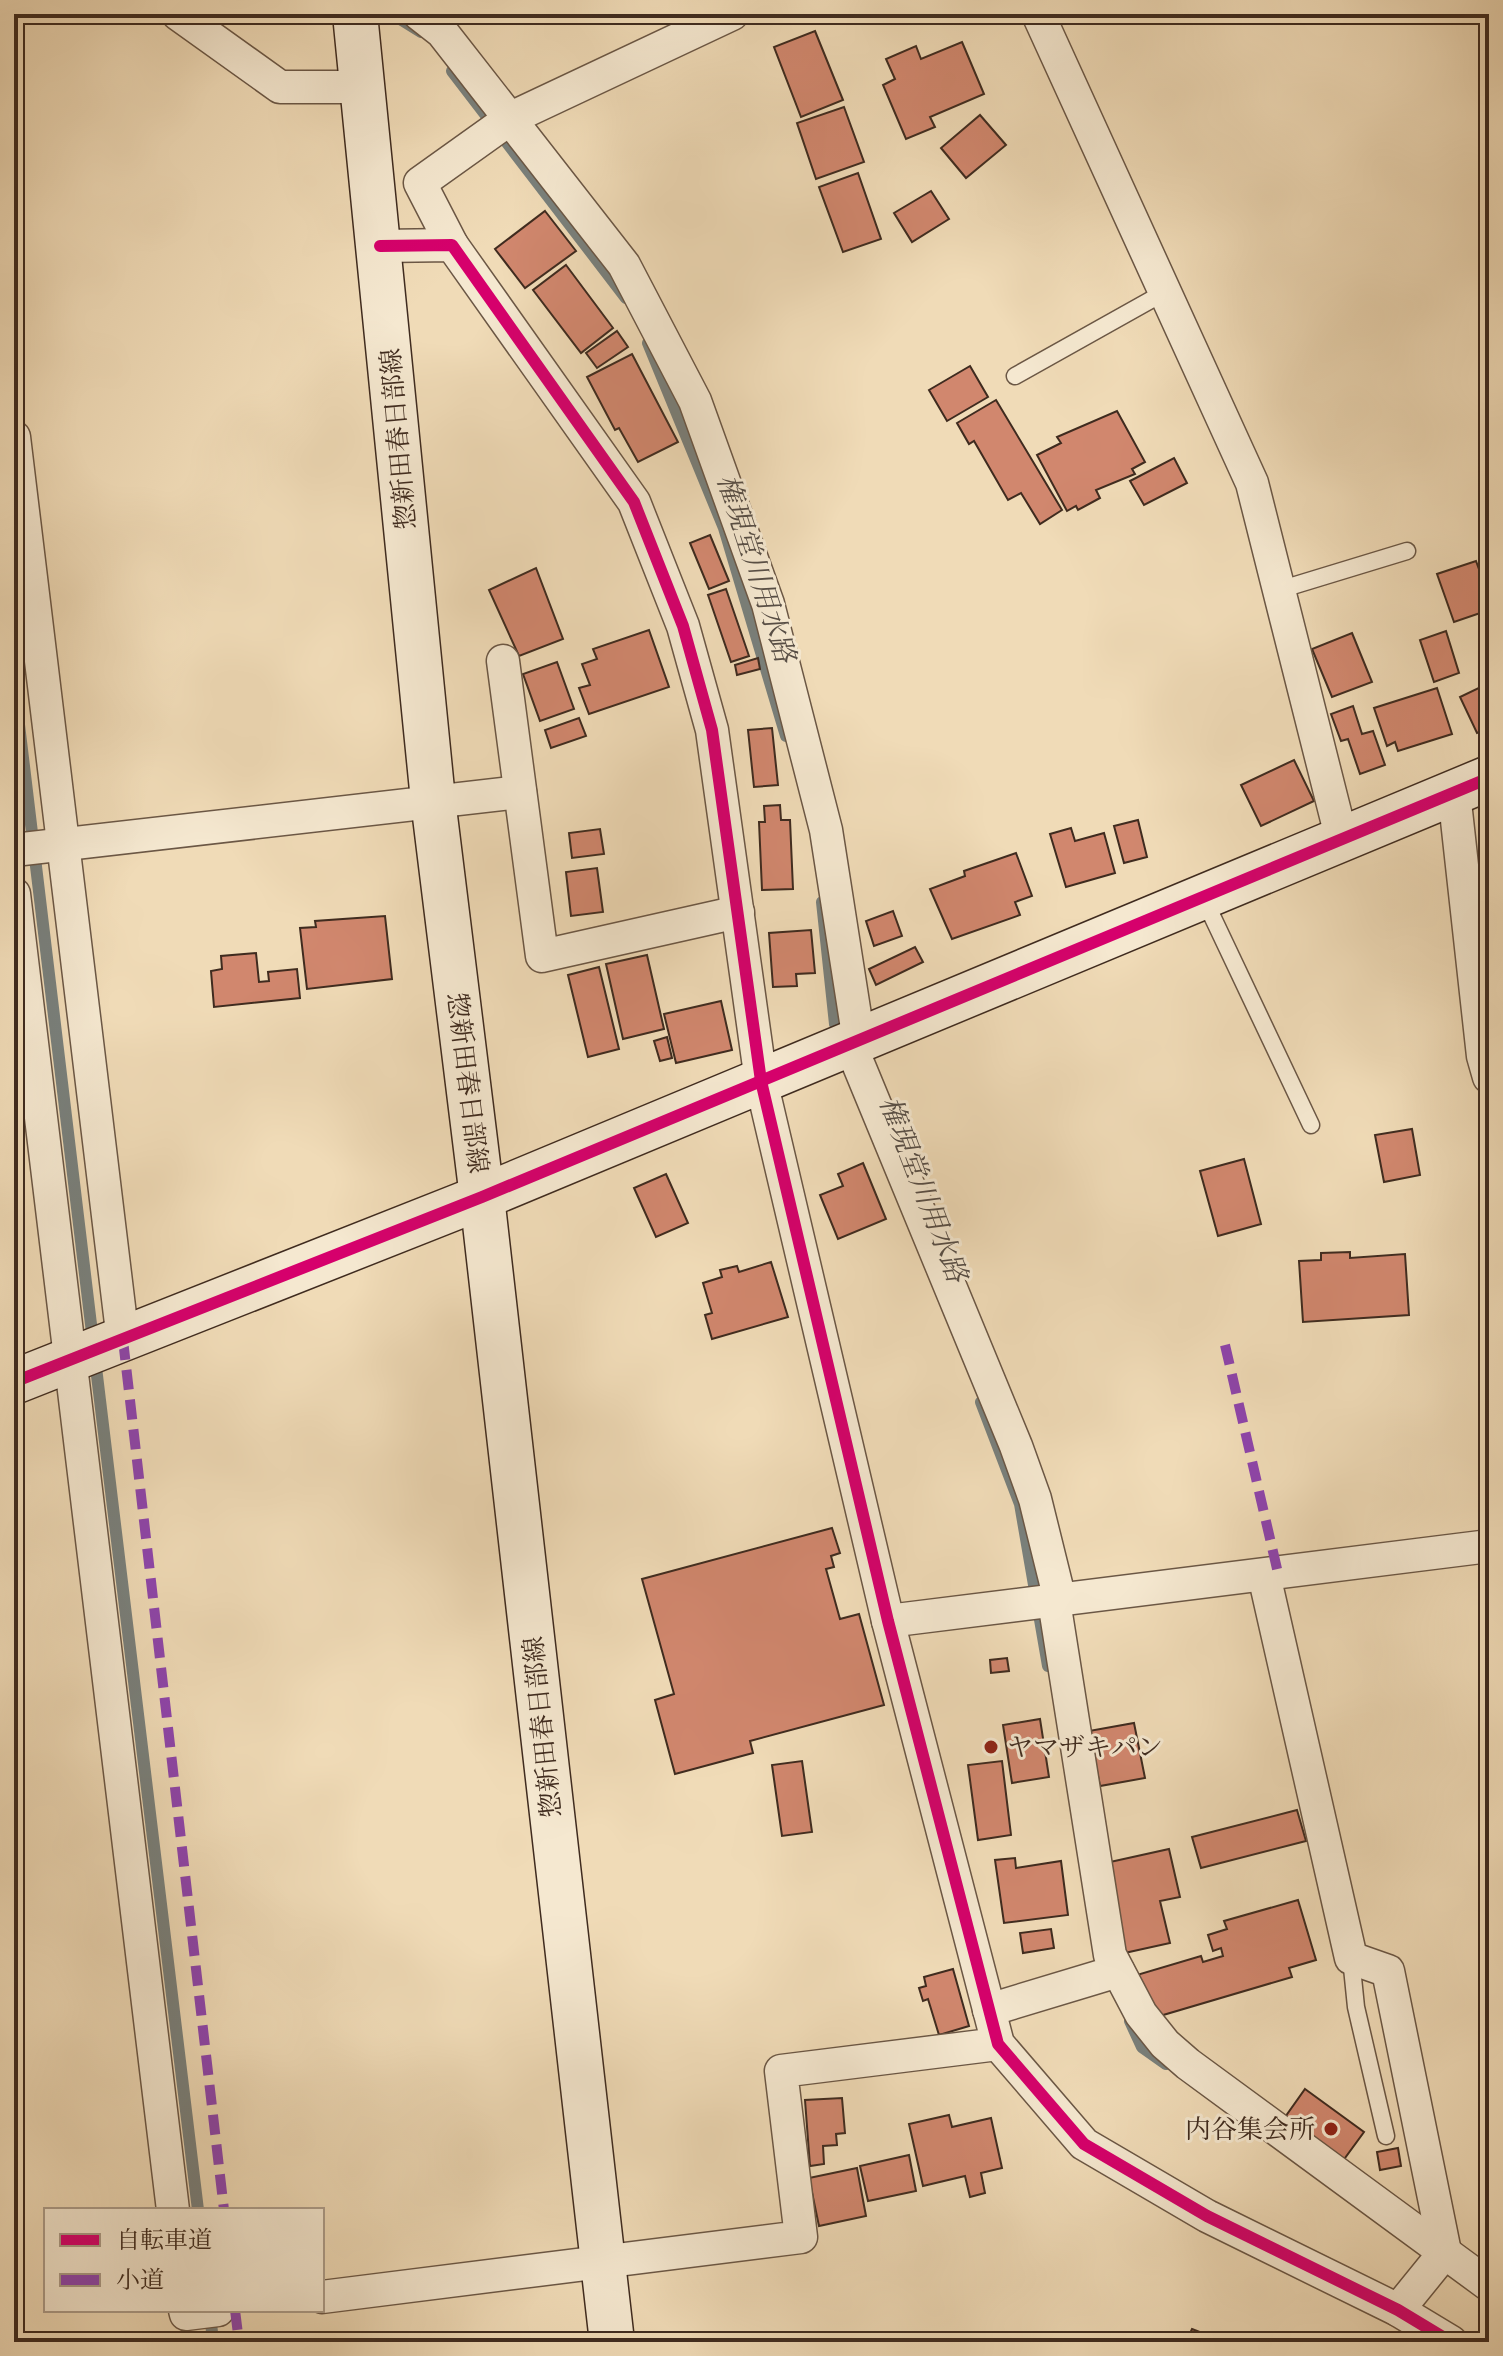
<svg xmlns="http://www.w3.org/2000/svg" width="1503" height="2356" font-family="'EB Garamond','Noto Serif JP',serif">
<rect width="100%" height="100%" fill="#f0dbb7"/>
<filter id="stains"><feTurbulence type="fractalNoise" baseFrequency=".0025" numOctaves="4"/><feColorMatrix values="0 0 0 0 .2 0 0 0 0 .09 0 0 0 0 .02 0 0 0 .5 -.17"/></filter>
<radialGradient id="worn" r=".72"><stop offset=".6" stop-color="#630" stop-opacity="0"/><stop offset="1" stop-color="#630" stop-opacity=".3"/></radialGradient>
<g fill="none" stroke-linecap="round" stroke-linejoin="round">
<g stroke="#79807c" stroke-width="12">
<polyline points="392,14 421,32"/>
<polyline points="452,71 626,298"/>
<polyline points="648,343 724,528 786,736"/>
<polyline points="14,683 93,1341"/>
<polyline points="822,902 835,1024 841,1038"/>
<polyline points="95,1359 198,2210"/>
<polyline points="981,1402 1020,1504 1048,1666"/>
<polyline points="1130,2021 1142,2047 1166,2064"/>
<polyline points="210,2313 213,2342"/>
</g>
</g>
<g fill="#d1876e" stroke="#3f2b1f" stroke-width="2">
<polygon points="815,31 843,100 801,117 774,47"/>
<polygon points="962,42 984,94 930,117 935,127 906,139 883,85 895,79 886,59 916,46 921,59"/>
<polygon points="844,107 864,162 816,179 797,123"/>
<polygon points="980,115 1006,145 966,178 941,148"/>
<polygon points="858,173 881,239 843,252 819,187"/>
<polygon points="931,191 949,219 912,242 894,213"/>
<polygon points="545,211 576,251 525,288 495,249"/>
<polygon points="566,265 613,328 581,353 533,290"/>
<polygon points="617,331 628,347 597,368 586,353"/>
<polygon points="632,354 678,442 638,462 619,428 615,430 587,377"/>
<polygon points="970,366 988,397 947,421 929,390"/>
<polygon points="996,400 1062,510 1040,524 1021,493 1008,500 974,441 969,444 957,423"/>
<polygon points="1117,411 1145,462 1132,469 1135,474 1096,490 1100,498 1078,510 1076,506 1067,511 1037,455 1061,443 1057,437"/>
<polygon points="1174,458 1187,483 1144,505 1130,481"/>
<polygon points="710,535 729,581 709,589 690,543"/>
<polygon points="1476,561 1489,597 1489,610 1454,622 1437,574"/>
<polygon points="536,568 563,639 519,656 489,590"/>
<polygon points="726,589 749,656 731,662 708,595"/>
<polygon points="649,630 669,687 589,714 579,688 590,685 582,664 597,659 593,649"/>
<polygon points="1446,631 1459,673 1434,682 1420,640"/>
<polygon points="1352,633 1372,682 1332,697 1312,649"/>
<polygon points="758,658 760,669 737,675 735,665"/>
<polygon points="557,662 574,709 540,721 523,674"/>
<polygon points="1489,683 1489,728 1477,733 1460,697"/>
<polygon points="1437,688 1452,734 1398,751 1395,742 1387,746 1374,708"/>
<polygon points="1353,706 1362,734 1373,731 1385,765 1360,774 1348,739 1341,741 1331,714"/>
<polygon points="579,718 586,736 551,748 545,730"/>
<polygon points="772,728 778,785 754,787 748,730"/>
<polygon points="1294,760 1314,801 1261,826 1241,785"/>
<polygon points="780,805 781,820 790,820 793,889 762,890 759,822 765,822 764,806"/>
<polygon points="1138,820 1147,857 1124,863 1114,826"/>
<polygon points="1071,828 1075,841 1104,833 1115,873 1066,887 1050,834"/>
<polygon points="600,829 604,854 572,858 569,833"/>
<polygon points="1016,853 1032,896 1015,902 1020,915 952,939 930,889 965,876 964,871"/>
<polygon points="597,868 603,912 571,916 566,872"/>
<polygon points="893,911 902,936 874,946 866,921"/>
<polygon points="385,916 392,979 307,989 300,928 316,927 315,921"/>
<polygon points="811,930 815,973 796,974 797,986 773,987 769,933"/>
<polygon points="915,947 923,962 876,985 869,969"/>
<polygon points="256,953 259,982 269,981 268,972 297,969 300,998 214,1007 211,971 222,969 221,956"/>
<polygon points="647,955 664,1029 623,1039 606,964"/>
<polygon points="599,967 619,1049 588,1057 568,975"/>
<polygon points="721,1001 732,1050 676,1063 664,1014"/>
<polygon points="667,1037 672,1058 660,1061 654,1041"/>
<polygon points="1412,1129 1420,1175 1384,1182 1375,1135"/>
<polygon points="1244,1159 1261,1224 1218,1236 1200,1171"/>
<polygon points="863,1163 886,1219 838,1239 820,1195 843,1186 838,1174"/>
<polygon points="666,1174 688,1223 656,1237 634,1188"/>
<polygon points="1350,1252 1350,1258 1405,1254 1409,1315 1303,1322 1299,1261 1321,1260 1321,1253"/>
<polygon points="771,1262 788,1317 712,1339 705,1315 712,1313 703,1283 722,1277 720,1270 737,1266 739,1272"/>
<polygon points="832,1528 840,1553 831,1556 834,1567 826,1569 840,1619 859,1614 884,1705 750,1741 753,1753 675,1774 655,1700 674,1694 642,1579"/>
<polygon points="1007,1658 1009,1671 991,1673 990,1660"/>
<polygon points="1040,1719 1049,1777 1012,1783 1003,1725"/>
<polygon points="1134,1723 1145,1778 1100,1786 1089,1731"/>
<polygon points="802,1761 812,1832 782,1836 772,1765"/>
<polygon points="1002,1761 1011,1835 978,1840 968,1765"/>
<polygon points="1297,1810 1306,1841 1201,1868 1192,1837"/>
<polygon points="1169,1849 1180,1897 1160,1901 1170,1943 1120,1954 1101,1864"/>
<polygon points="1015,1858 1016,1868 1061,1861 1068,1915 1004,1923 995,1860"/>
<polygon points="1298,1900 1316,1960 1289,1968 1292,1977 1153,2018 1130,1977 1201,1956 1203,1962 1223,1956 1221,1948 1213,1951 1208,1935 1227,1929 1224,1921"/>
<polygon points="1051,1929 1054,1948 1023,1953 1020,1933"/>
<polygon points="953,1969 969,2026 939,2035 928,1999 923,2001 919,1988 926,1986 924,1977"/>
<polygon points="1305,2089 1364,2132 1342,2162 1283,2120"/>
<polygon points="842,2098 845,2133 836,2134 837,2145 823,2146 824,2164 810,2166 805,2100"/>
<polygon points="949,2115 952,2127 991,2118 1002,2168 981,2173 985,2193 970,2197 965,2176 923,2186 909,2124"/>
<polygon points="1398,2148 1401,2166 1380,2170 1377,2152"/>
<polygon points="909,2155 916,2191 868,2201 860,2166"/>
<polygon points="857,2168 866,2216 819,2226 809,2178"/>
<polygon points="1192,2329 1225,2342 1186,2342"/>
</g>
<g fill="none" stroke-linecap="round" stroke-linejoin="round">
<defs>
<g id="lane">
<polyline points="1015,376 1165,292"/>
<polyline points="1279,590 1407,551"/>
<polyline points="1204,899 1311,1125"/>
<polyline points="1351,1958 1356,2007 1386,2136"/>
</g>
<g id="street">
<polyline points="178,14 280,87 360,87"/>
<polyline points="419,14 442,32 624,265 695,401 768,604 826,830 859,1041"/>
<polyline points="1038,14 1252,483 1342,840"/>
<polyline points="452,245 420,183 511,118 732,14"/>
<polyline points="380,246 452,245 634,502 683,626 712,730 761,1081 888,1621 998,2044 1084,2144 1207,2216 1398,2310 1451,2342"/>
<polyline points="14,437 123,1340"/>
<polyline points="503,661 542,956 738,912"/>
<polyline points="1454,793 1483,1056 1489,1077"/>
<polyline points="14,850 520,792"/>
<polyline points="14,894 173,2210"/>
<polyline points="850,1044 1016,1446 1035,1499 1060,1600"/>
<polyline points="1264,1575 1351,1958 1388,1971 1445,2252 1398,2310"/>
<polyline points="1054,1601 1110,1955 1141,2014 1165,2044 1188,2064 1489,2285"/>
<polyline points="888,1621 1489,1546"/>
<polyline points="989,2010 1118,1971"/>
<polyline points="322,2297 801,2237 781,2071 998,2044"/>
<polyline points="185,2310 186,2314 218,2310"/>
</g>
<g id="secondary">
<polyline points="355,14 433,800 482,1197 612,2342"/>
<polyline points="14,1382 482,1197 1489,778"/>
</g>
</defs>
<use href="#lane" stroke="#6b5745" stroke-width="19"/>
<use href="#street" stroke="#6b5745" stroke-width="35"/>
<use href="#secondary" stroke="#3f2b1f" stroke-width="47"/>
<use href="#lane" stroke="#f5e8d0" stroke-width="16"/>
<use href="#street" stroke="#f5e8d0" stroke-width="32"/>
<use href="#secondary" stroke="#f5e8d0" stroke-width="44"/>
<g stroke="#8e44ad" stroke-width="10" stroke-dasharray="20 10" stroke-linecap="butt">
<polyline points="123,1340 224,2210"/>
<polyline points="1225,1345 1278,1573"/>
<polyline points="235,2310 239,2342"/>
</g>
<defs>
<g id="cycleway">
<polyline points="380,246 452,245 634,502 683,626 712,730 761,1081 888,1621 998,2044 1084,2144 1207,2216 1398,2310 1451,2342"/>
<polyline points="14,1382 482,1197 1489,778"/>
</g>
</defs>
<use href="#cycleway" stroke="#f5e8d0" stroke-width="17"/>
<use href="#cycleway" stroke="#d6006c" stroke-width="12"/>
</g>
<g fill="#8f2418" stroke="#f5e8d0" stroke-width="3">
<circle cx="991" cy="1747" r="8"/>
<circle cx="1331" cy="2129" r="8"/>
</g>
<g text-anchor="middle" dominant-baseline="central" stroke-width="6" stroke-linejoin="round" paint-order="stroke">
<g font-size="26" fill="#3f2b1f" stroke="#f5e8d0">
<text transform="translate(398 439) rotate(-95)">惣新田春日部線</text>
<text transform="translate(468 1083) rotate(83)">惣新田春日部線</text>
<text transform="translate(542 1727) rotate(-96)">惣新田春日部線</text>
</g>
<g font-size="26" fill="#3f2b1f" stroke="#f5e8d0" text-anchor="start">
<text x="1007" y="1747">ヤマザキパン</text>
<text x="1315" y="2129" text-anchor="end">内谷集会所</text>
</g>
<g font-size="28" font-style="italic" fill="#574e46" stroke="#f5e8d0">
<text transform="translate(757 568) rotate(72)">権現堂川用水路</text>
<text transform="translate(924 1189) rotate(69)">権現堂川用水路</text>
</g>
</g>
<rect width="1503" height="2356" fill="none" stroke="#f0dbb7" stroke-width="48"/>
<rect x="16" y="16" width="1471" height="2324" fill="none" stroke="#3f2b1f" stroke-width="4"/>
<rect x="24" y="24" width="1455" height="2308" fill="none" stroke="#3f2b1f" stroke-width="2"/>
<rect x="44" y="2208" width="280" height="104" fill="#f5e8d0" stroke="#ac9c89" stroke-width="2"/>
<rect x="60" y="2234" width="40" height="12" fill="#d6006c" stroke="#ac9c89" stroke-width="2"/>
<text x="116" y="2248" font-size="24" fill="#3f2b1f">自転車道</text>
<rect x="60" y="2274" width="40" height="12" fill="#8e44ad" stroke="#ac9c89" stroke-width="2"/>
<text x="116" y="2288" font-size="24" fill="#3f2b1f">小道</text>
<rect width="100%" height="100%" filter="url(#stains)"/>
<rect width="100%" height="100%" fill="url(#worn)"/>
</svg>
